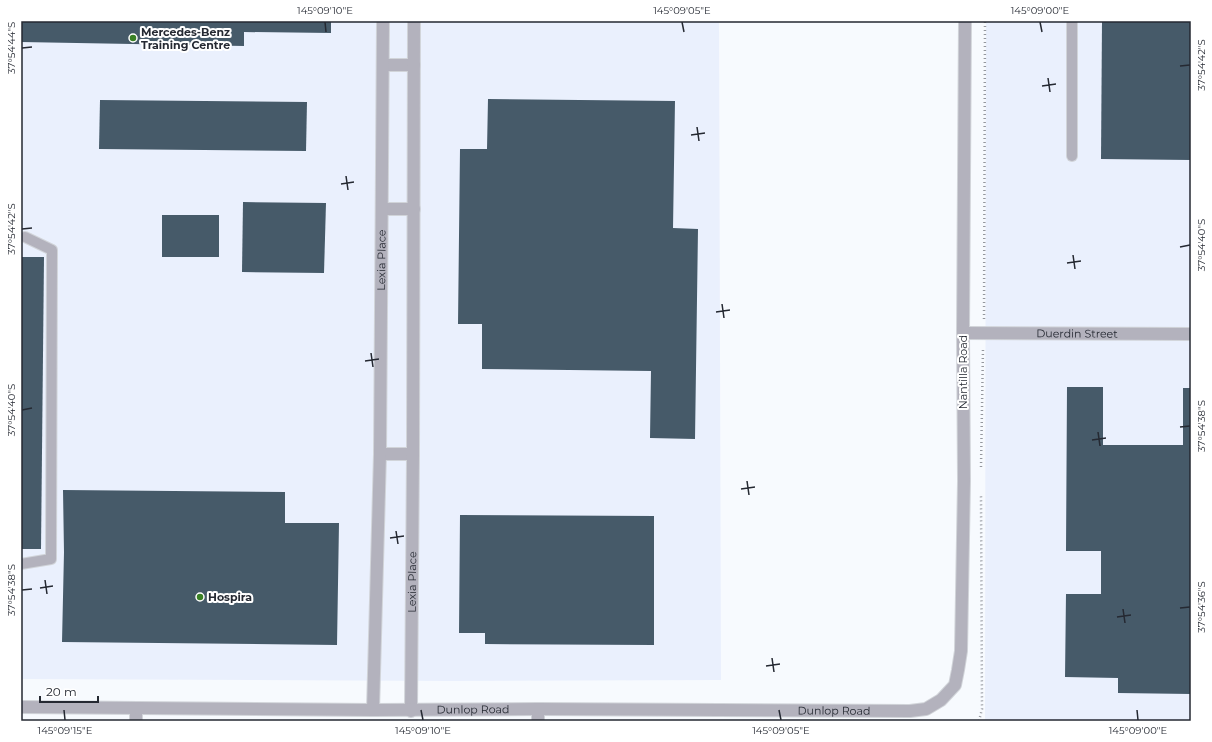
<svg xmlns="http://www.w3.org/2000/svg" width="1212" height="742" font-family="Montserrat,sans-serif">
<rect width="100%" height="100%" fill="#f7fafe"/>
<g fill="#eaf0fd">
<polygon points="21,21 719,21 721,680 450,681 21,679"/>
<polygon points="986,21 1191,21 1191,721 985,721"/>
</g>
<g fill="#465a69">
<polygon points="21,21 331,21 331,33 244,32 244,46 21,42"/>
<polygon points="1102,21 1191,21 1191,160 1101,159"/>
<polygon points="488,99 675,101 673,228 698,229 695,439 650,438 651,371 482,369 482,324 458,324 460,149 487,149"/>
<polygon points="100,100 307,102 306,151 99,149"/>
<polygon points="243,202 326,203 324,273 242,272"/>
<rect x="162" y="215" width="57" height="42"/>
<polygon points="21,257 44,257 41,549 21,549"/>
<polygon points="1067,387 1103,387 1103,445 1183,445 1183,388 1191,388 1191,694 1118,693 1118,678 1065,677 1066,594 1101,594 1101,551 1066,551"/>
<polygon points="63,490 285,492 285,523 339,523 337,645 62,642 64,552"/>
<polygon points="460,515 654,516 654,645 485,644 485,633 459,633"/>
</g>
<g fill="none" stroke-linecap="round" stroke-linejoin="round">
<defs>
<g id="service">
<polyline points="1072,156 1072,21"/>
<polyline points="21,564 51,559 52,250 25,237"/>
</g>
<g id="minor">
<polyline points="383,65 414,65"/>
<polyline points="382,209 414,209"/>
<path id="s1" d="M963,333L1191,334"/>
<polyline points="380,454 413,454"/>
<path id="s2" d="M373,710L380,454L383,21"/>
<path id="s3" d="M411,711L413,454L414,21"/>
<polyline points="136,721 136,708"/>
<polyline points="538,721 538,709"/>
</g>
<g id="tertiary">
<path id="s4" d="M21,707L373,710L538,709L910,711L926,709L941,700L955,685L958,670L961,651L964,481L963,333L965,21"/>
</g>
</defs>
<use href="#service" stroke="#d1d4d9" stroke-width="12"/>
<use href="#minor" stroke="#d1d4d9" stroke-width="14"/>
<use href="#tertiary" stroke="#d1d4d9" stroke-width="14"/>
<g stroke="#94979e" stroke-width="2.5" stroke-dasharray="1 3" stroke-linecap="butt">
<polyline points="984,319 985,21"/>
<polyline points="981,467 983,348"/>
<polyline points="979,721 982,709 981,496"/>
</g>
<use href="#service" stroke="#b3b2bd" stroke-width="10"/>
<use href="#minor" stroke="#b3b2bd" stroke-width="12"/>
<use href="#tertiary" stroke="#b3b2bd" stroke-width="12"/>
</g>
<path fill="none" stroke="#252932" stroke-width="1.5" d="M325,22L326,32M682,22L684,32M1040,22L1042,32M22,48L32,47M1180,66L1190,65M1048,78L1050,92M1042,86L1056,84M697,127L699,141M691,135L705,133M346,176L348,190M341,184L354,182M22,229L32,228M1180,247L1190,245M1073,255L1075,269M1067,263L1081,261M722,304L724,318M716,312L730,310M371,353L373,367M365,361L379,359M22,410L32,408M1180,427L1190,426M1098,432L1100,446M1092,440L1106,438M747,481L749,495M741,489L755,487M396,531L398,544M390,538L404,536M45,580L47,594M40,588L53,586M22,590L32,589M1180,608L1190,607M1123,609L1125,623M1117,617L1131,615M772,658L774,672M766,666L780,664M64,710L65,720M421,710L423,720M779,710L781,720M1137,710L1138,720"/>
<g fill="#3a8125" stroke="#fff" stroke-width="1.5">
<circle cx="133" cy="38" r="4"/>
<circle cx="200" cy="597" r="4"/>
</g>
<g text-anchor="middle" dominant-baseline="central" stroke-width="4" stroke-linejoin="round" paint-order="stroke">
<g font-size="11" font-weight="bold" fill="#252932" stroke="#fff" text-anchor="start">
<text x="141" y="32">Mercedes-Benz<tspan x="141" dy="13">Training Centre</tspan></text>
<text x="208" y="597">Hospira</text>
</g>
<g font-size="11" fill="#252932" stroke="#fff">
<text stroke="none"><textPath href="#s2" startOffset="450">Lexia Place</textPath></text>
<text stroke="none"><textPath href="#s1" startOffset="114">Duerdin Street</textPath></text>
<text transform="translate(963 372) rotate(-90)">Nantilla Road</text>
<text stroke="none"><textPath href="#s3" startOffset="129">Lexia Place</textPath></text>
<text stroke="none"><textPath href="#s4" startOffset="452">Dunlop Road</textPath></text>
<text stroke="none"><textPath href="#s4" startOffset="813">Dunlop Road</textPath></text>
</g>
</g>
<rect width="1212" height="742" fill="none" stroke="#ffffff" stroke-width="44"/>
<path d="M40 696v6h58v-6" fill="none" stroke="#252932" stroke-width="2"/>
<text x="46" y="696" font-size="12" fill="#252932" stroke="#ffffff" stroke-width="3" paint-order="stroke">20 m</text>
<rect x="22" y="22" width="1168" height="698" fill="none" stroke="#252932" stroke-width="1.5"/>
<g font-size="10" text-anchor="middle" fill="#252932">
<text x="325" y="14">145°09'10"E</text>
<text x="682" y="14">145°09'05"E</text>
<text x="1040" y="14">145°09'00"E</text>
<text transform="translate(11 48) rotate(-90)" y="4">37°54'44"S</text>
<text transform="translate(1201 65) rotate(-90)" y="4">37°54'42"S</text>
<text transform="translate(11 229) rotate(-90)" y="4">37°54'42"S</text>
<text transform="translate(1201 245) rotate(-90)" y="4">37°54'40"S</text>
<text transform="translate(11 410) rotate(-90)" y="4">37°54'40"S</text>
<text transform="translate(1201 426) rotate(-90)" y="4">37°54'38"S</text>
<text transform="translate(11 590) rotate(-90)" y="4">37°54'38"S</text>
<text transform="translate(1201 607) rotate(-90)" y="4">37°54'36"S</text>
<text x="65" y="734">145°09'15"E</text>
<text x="423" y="734">145°09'10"E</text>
<text x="781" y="734">145°09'05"E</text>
<text x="1138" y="734">145°09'00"E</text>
</g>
</svg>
